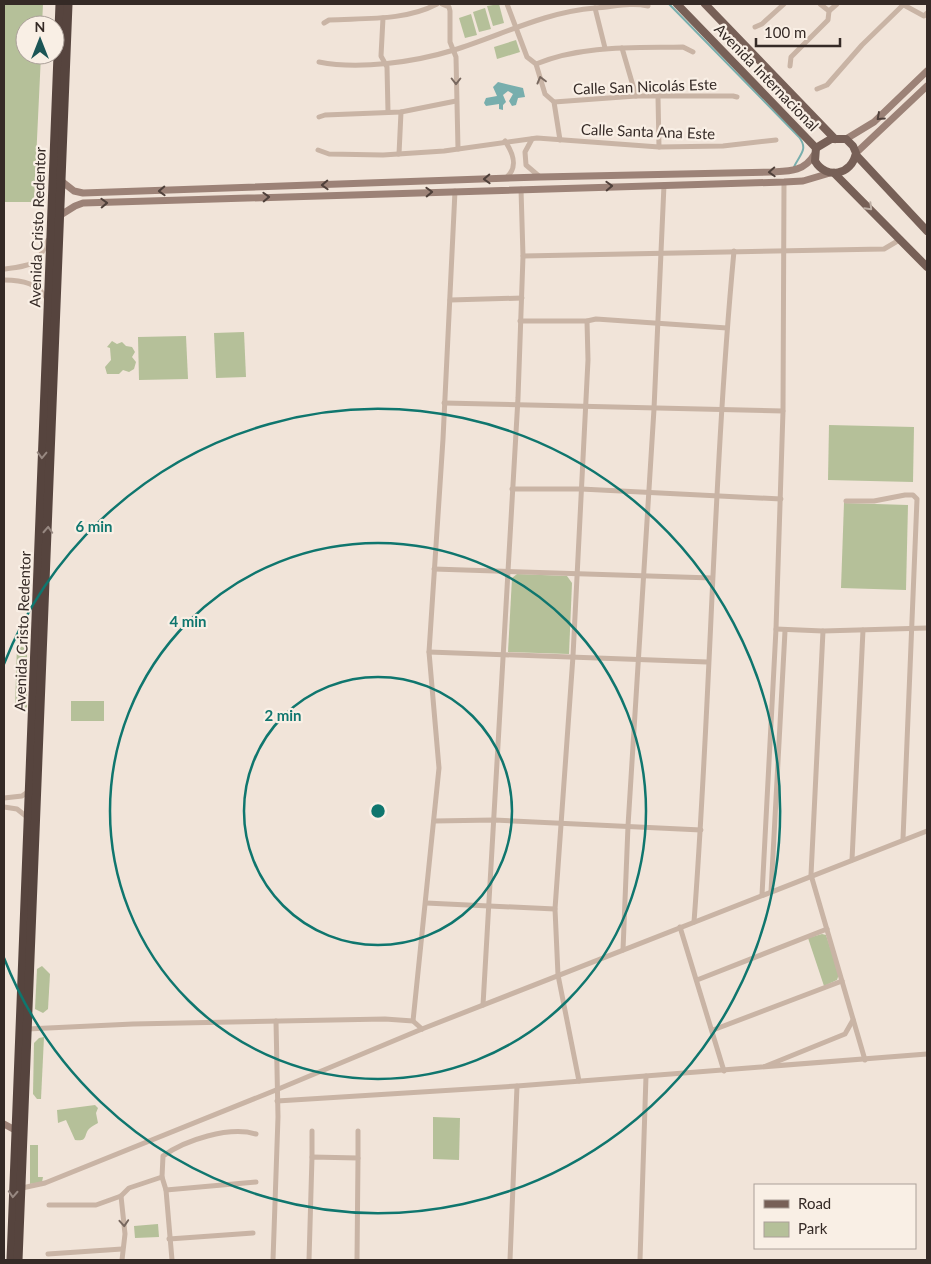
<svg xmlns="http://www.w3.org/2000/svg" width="931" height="1264" font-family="Lato,sans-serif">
<rect width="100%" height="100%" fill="#f1e4d9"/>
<g fill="#b5c099">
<polygon points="4,4 43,4 42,25 25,25 25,55 41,55 34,202 4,202"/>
<polygon points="499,4 504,23 493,26 487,6"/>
<polygon points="485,8 491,29 479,32 473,12"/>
<polygon points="471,14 477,35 465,38 459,18"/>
<polygon points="516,40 520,52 497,59 494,47"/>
<polygon points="244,332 246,377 216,378 214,333"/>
<polygon points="186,336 188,379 139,380 138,337"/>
<polygon points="112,341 117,344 122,342 126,346 132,347 135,352 132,357 136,362 134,369 129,372 123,370 119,374 107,374 105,367 111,360 110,348 107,347"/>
<polygon points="829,425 914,427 913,482 828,480"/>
<polygon points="844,503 908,505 906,590 841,588"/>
<polygon points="517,574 567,576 572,583 569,654 508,652 512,578"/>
<polygon points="17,646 27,648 27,707 23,709 15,708"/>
<rect x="71" y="701" width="33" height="20"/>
<polygon points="822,934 826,935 839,974 837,980 824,986 808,938"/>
<polygon points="42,966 50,974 48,1009 43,1013 35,1009 37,969"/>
<polygon points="44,1037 41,1099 37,1099 33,1094 34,1043 39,1038"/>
<path d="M95,1105L98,1108L96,1113L98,1123C95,1125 92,1126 90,1128C83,1134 89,1142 75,1140L66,1120L58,1123L57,1110Z"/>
<polygon points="433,1117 460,1118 459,1160 433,1159"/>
<polygon points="30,1145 38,1145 38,1177 43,1177 42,1182 30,1184"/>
<polygon points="158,1224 159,1237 135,1238 134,1226"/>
</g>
<polygon fill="#78aead" points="498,82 523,88 525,97 518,98 516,105 512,106 509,101 513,94 508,91 503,95 506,102 503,105 503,110 499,109 499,104 486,106 484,103 486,98 497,96 493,87"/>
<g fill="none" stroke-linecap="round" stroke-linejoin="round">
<path stroke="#78aead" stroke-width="2" d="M669,4L799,137C809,150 799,155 794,167"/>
<g stroke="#c9b4a5" stroke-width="5">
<polyline points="442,4 449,7 450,11 450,42 456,57 458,149"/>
<polyline points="507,4 527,57 536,64 545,94 554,102 560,140"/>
<polyline points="902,4 924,16 927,13"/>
<polyline points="595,8 605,48"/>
<polyline points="829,11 837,4"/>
<polyline points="383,18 381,56 387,67 388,112"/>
<path d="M324,23L329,20C365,18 405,21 437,4"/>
<polyline points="755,27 762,24 784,4"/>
<polyline points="622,48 636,96"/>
<path d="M319,62C359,70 415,62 454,50C502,35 545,12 595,8C613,7 630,2 648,6"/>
<path d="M536,64C582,45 634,48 683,47L693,52"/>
<polyline points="790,66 791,57 828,20 829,11 820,4"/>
<polyline points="817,89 827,85 862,45 903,5"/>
<polyline points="658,97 659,147"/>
<polyline points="554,102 636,96 733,96 737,97"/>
<polyline points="319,117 325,115 401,112 456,101"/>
<polyline points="532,139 525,152 526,165 540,177"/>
<path d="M505,141C513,153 519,167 506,178"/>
<polyline points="318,150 329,154 383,155 444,151 537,138 659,147 723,146 776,140"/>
<polyline points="399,154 401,112"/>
<polyline points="523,256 884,249 901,239"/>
<path d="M4,269C30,266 38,266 48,240"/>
<path d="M4,280C22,280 39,283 48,301"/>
<polyline points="450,300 522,298"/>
<polyline points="520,321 587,321 596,319 727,328"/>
<polyline points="444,403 783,411 776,629 762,895"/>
<polyline points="783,411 784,182"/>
<polyline points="512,489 581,489 781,499"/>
<polyline points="846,501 874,501 905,495 913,495 917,499 903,839"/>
<polyline points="434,569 712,578"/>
<polyline points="776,629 823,631 927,628"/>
<polyline points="823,631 811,875 865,1060"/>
<polyline points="429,652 707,662"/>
<polyline points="4,798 22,796 29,791"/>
<polyline points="4,807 17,809 27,817"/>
<polyline points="434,821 494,820 701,830"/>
<polyline points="852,860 863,630"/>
<polyline points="771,892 785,631"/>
<polyline points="426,903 555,909"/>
<path d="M694,922C711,698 713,474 734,251"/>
<polyline points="680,927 724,1071"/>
<polyline points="623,950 628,826 654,409 664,185"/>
<polyline points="697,980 827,929"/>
<polyline points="483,1005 518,398 523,256 521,189"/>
<polyline points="413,1021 439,768 429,652 443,439 455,191"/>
<polyline points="27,1029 133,1024 385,1019 413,1021 422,1029"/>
<polyline points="713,1030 842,981"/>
<polyline points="766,1066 845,1034 853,1020"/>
<polyline points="579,1081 558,975 555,909 573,656 588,360 587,321"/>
<polyline points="277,1101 517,1086 927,1054"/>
<polyline points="312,1131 312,1157"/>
<polyline points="358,1158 358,1131"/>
<polyline points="22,1188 45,1183 276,1090 422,1029 927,831"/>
<polyline points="166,1190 256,1182"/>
<polyline points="121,1196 125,1234 122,1260"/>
<polyline points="49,1205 96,1205 121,1196 129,1188 162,1177"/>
<polyline points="169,1239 253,1233"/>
<polyline points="48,1254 122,1249"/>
<path d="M172,1260L166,1190L162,1177L163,1156C185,1140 229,1126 256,1134"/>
<polyline points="273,1260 278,1117 276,1021"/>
<polyline points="309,1260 312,1157 358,1158 357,1260"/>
<polyline points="510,1260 517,1086"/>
<polyline points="640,1260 646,1076"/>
</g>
<g stroke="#9c8277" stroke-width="7">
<polyline points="846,139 874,122 927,71"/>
<polyline points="856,153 927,86"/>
<path d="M60,180L74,191L83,193L540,177L771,172C788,171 804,172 814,155"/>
<polyline points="59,216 75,206 83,203 784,182 803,181 830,173"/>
<polyline points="4,1124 15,1130"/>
</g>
<g stroke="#776057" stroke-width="8">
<polyline points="677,4 816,148"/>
<polyline points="705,4 835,139"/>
<path d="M831,139H846L853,146L856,153C852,175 826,180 815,161L816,148Z"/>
<polyline points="856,155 927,231"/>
<polyline points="834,173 927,267"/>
</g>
<g stroke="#56443e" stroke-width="9">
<polyline points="11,1260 60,4"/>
<polyline points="18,1260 68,4"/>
</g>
</g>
<defs><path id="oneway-chevron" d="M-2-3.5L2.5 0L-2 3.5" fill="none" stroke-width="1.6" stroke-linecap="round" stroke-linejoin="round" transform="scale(1.25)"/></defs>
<g stroke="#78685f">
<use href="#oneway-chevron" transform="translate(541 80) rotate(-105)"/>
<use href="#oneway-chevron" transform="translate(456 81) rotate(90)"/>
<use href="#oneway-chevron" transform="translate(124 1223) rotate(86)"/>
</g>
<g stroke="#4f403a">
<use href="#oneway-chevron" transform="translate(880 117) rotate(138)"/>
<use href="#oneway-chevron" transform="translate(772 172) rotate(177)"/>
<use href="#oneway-chevron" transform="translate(487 179) rotate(178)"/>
<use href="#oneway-chevron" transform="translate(325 185) rotate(178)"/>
<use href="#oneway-chevron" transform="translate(609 186) rotate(-2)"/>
<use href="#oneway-chevron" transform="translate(162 191) rotate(178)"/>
<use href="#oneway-chevron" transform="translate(429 192) rotate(-2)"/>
<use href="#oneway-chevron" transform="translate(266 197) rotate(-2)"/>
<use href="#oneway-chevron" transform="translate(104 203) rotate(-2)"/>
</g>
<use stroke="#beafa5" href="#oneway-chevron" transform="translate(869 207) rotate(45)"/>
<g stroke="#978881">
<use href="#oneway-chevron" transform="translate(42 455) rotate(92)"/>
<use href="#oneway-chevron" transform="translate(48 530) rotate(-87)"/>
<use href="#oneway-chevron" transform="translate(13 1194) rotate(93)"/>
</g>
<g fill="none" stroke="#0f766e" stroke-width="2.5">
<circle cx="378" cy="811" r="134"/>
<circle cx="378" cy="811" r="268"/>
<path d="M4 664A402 402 0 1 1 4 958"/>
</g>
<g text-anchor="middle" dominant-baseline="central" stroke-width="4.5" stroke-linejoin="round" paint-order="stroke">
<g font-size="15" fill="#352a26" stroke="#f9efe5">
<text transform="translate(767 77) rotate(46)">Avenida Internacional</text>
<text transform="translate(645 86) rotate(-2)">Calle San Nicolás Este</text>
<text transform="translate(648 131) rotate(2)">Calle Santa Ana Este</text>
<text transform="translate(37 227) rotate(-88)">Avenida Cristo Redentor</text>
<text transform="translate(22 631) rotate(-88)">Avenida Cristo Redentor</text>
</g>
</g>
<circle cx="378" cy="811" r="8" fill="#0f766e" stroke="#f9efe5" stroke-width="2.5"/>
<g font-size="15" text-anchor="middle" font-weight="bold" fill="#0f766e" stroke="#f9efe5" stroke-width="4.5" stroke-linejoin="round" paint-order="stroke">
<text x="94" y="532">6 min</text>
<text x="188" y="627">4 min</text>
<text x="283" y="721">2 min</text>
</g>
<rect width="931" height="1264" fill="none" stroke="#352a26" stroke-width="10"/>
<rect x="754" y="1184" width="162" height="65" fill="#f9efe5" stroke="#aba099"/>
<rect x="764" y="1200" width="25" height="8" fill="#776057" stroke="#aba099"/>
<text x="798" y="1209" font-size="15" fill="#352a26">Road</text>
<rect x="764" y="1222" width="25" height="15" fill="#b5c099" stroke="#aba099"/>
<text x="798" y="1234" font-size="15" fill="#352a26">Park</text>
<g transform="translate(40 40)"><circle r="24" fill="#f9efe5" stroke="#aba099"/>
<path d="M0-4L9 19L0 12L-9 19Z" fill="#1c5556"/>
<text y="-8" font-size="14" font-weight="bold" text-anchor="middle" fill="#352a26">N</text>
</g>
<path d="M756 38v8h84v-8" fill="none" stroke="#352a26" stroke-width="2.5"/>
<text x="764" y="38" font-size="15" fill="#352a26" stroke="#f9efe5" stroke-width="4" paint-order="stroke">100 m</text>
</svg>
